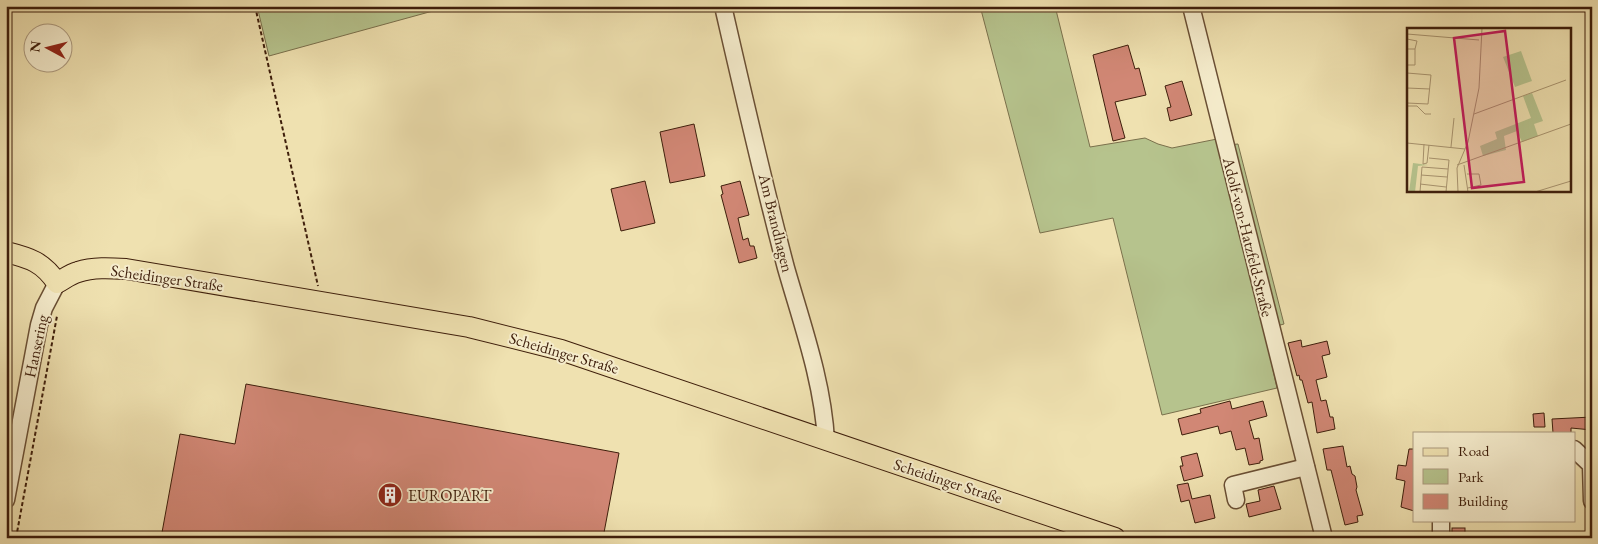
<svg xmlns="http://www.w3.org/2000/svg" width="1598" height="544" font-family="'EB Garamond',serif">
<rect width="100%" height="100%" fill="#efe1b0"/>
<filter id="stains"><feTurbulence type="fractalNoise" baseFrequency=".004" numOctaves="4"/><feColorMatrix values="0 0 0 0 .2 0 0 0 0 .09 0 0 0 0 .02 0 0 0 .5 -.17"/></filter>
<radialGradient id="worn" r=".72"><stop offset=".6" stop-color="#630" stop-opacity="0"/><stop offset="1" stop-color="#630" stop-opacity=".3"/></radialGradient>
<g fill="#b6c38d" stroke="#7a704c">
<polygon points="257,6 451,6 269,56"/>
<polygon points="980,6 1055,6 1090,147 1145,138 1158,144 1172,148 1222,138 1277,388 1162,415 1113,218 1040,233"/>
<polygon points="1238,144 1284,324 1273,327 1228,145"/>
</g>
<g fill="#d18775" stroke="#3e1e0b">
<polygon points="1128,45 1135,69 1139,68 1146,95 1115,102 1125,138 1113,141 1093,55"/>
<polygon points="1182,81 1192,115 1170,121 1167,108 1171,107 1165,86"/>
<polygon points="694,124 705,176 670,183 660,132"/>
<polygon points="645,181 655,223 621,231 611,189"/>
<polygon points="740,181 749,215 738,218 743,240 748,238 750,246 754,246 757,258 739,263 721,195 723,194 721,186"/>
<polygon points="1301,340 1302,347 1327,341 1330,354 1322,356 1327,377 1316,380 1321,401 1326,400 1330,417 1333,417 1335,429 1317,433 1312,402 1308,403 1302,380 1300,380 1299,375 1297,376 1288,343"/>
<polygon points="246,384 619,453 603,538 161,538 180,434 235,444"/>
<polygon points="1230,401 1232,409 1263,401 1267,416 1249,421 1254,439 1259,438 1263,460 1260,461 1260,463 1249,465 1245,448 1236,450 1231,431 1220,434 1218,426 1182,435 1178,419 1201,413 1200,409"/>
<polygon points="1544,413 1545,427 1534,427 1533,414"/>
<polygon points="1592,417 1592,430 1571,428 1571,433 1553,433 1552,419"/>
<polygon points="1343,446 1347,467 1350,466 1352,474 1355,476 1357,487 1356,490 1363,515 1357,516 1358,522 1345,525 1331,470 1327,470 1323,449"/>
<polygon points="1409,449 1414,449 1414,511 1401,507 1405,481 1396,479 1398,465 1406,466"/>
<polygon points="1197,453 1203,476 1184,481 1180,466 1183,466 1181,457"/>
<polygon points="1188,483 1192,499 1210,495 1215,518 1195,523 1189,500 1181,502 1177,485"/>
<polygon points="1274,486 1281,509 1249,517 1246,504 1260,501 1258,490"/>
<rect x="1452" y="528" width="13" height="10"/>
</g>
<g fill="none" stroke-linecap="round" stroke-linejoin="round">
<defs>
<g id="minor">
<path d="M723,6C743,93 763,181 786,268C802,324 823,382 826,441"/>
<polyline points="1191,6 1324,538"/>
<polyline points="1574,449 1591,465 1592,501"/>
<polyline points="6,500 39,325 44,308 57,283"/>
<polyline points="1236,500 1233,485 1306,467"/>
<polyline points="1441,520 1441,538"/>
</g>
<path id="major" d="M6,252C30,258 43,262 57,283C63,280 70,274 78,272C93,267 110,268 126,269L469,327L561,350L1115,538"/>
</defs>
<use href="#minor" stroke="#6a4f34" stroke-width="19"/>
<use href="#major" stroke="#3e1e0b" stroke-width="22"/>
<g stroke="#3e1e0b" stroke-width="2" stroke-dasharray="4 2.5" stroke-linecap="butt">
<polyline points="255,6 318,286"/>
<polyline points="16,538 57,316"/>
</g>
<use href="#minor" stroke="#f5eccc" stroke-width="16"/>
<use href="#major" stroke="#efe1b0" stroke-width="20"/>
</g>
<defs>
<symbol id="building-disc" viewBox="-11 -11 22 22"><circle r="9.5" fill="#8f2418" stroke="#f5eccc"/><path d="M-4-6H4V6H1V3H-1V6H-4ZM-2.5-4.3h1.7v1.8h-1.7ZM.8-4.3h1.7v1.8H.8ZM-2.5-1h1.7V.8h-1.7ZM.8-1h1.7V.8H.8Z" fill="#fff"/></symbol>
</defs>
<g fill-rule="evenodd">
<use href="#building-disc" x="376" y="481" width="28" height="28"/>
</g>
<g text-anchor="middle" dominant-baseline="central" stroke-width="4" stroke-linejoin="round" paint-order="stroke">
<g font-size="16" fill="#3e1e0b" stroke="#f5eccc">
<text transform="translate(776 223) rotate(76)">Am Brandhagen</text>
<text transform="translate(1248 237) rotate(76)">Adolf-von-Hatzfeld-Straße</text>
<text transform="translate(167 278) rotate(8)">Scheidinger Straße</text>
<text transform="translate(36 346) rotate(-78)">Hansering</text>
<text transform="translate(564 353) rotate(16)">Scheidinger Straße</text>
<text transform="translate(948 481) rotate(18)">Scheidinger Straße</text>
</g>
<g font-size="16" fill="#3e1e0b" stroke="#f5eccc" text-anchor="start">
<text x="408" y="495">EUROPART</text>
</g>
</g>
<g transform="translate(1407 28)">
<rect width="164" height="164" fill="#efe1b0"/>
<path d="M114,23L125,53L108,59L96,29ZM125,65L136,93L127,96L131,108L115,114L110,103L97,108L99,122L76,128L73,118L90,111L88,104L124,90L116,68ZM6,135L21,137L11,138L8,164H2Z" fill="#b6c38d"/>
<path fill="none" stroke="#a8936e" stroke-width="1" d="M0,6L72,12M0,11L10,13L8,21M0,21H8V37H0M0,45L24,47L21,76L0,75M0,60L23,61M0,78H10L18,86H24M67,86L159,52M0,115L58,121M17,116L16,136L20,135L22,117M44,119L47,90M22,130L42,132L39,164M50,137L164,96M57,137L61,164M60,146H72L74,157L61,160M14,147L40,149M13,156L39,159M13,164L15,139L41,141M51,164L50,140L61,114L72,60L75,0M128,164L164,153"/>
<path fill="#c2185b" fill-opacity="0.15" stroke="#c2185b" stroke-width="2.5" d="M98,3L117,154L65,160L47,10Z"/>
<rect width="164" height="164" fill="none" stroke="#3e1e0b" stroke-width="2.5"/>
</g>
<rect width="1598" height="544" fill="none" stroke="#efe1b0" stroke-width="25"/>
<rect x="8" y="8" width="1583" height="529" fill="none" stroke="#3e1e0b" stroke-width="2.5"/>
<rect x="12" y="12" width="1573" height="519" fill="none" stroke="#3e1e0b"/>
<rect x="1413" y="432" width="162" height="90" fill="#f5eccc" stroke="#ac9a7f"/>
<rect x="1423" y="448" width="25" height="8" fill="#efe1b0" stroke="#ac9a7f"/>
<text x="1458" y="456" font-size="15" fill="#3e1e0b">Road</text>
<rect x="1423" y="469" width="25" height="15" fill="#b6c38d" stroke="#ac9a7f"/>
<text x="1458" y="482" font-size="15" fill="#3e1e0b">Park</text>
<rect x="1423" y="494" width="25" height="15" fill="#d18775" stroke="#ac9a7f"/>
<text x="1458" y="506" font-size="15" fill="#3e1e0b">Building</text>
<g transform="translate(48 48) rotate(277)"><circle r="24" fill="#f5eccc" stroke="#ac9a7f"/>
<path d="M0-4L9 19L0 12L-9 19Z" fill="#8f2418"/>
<text y="-8" font-size="14" font-weight="bold" text-anchor="middle" fill="#3e1e0b">N</text>
</g>
<rect width="100%" height="100%" filter="url(#stains)"/>
<rect width="100%" height="100%" fill="url(#worn)"/>
</svg>
